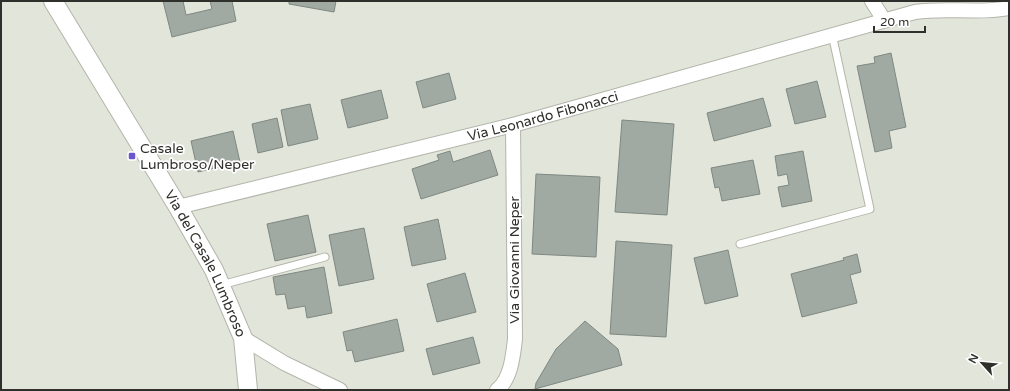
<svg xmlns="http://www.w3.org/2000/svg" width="1010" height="391" font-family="'Varela Round',sans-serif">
<rect width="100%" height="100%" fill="#e2e5da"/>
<g fill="#a0aaa2" stroke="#7f8881">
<polygon points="163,1 183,1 186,15 212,9 210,1 232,1 236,21 172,37"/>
<polygon points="289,1 336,1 334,12 289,4"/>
<polygon points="891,53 906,127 889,131 892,148 875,152 857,66 875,63 874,57"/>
<polygon points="449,73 456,99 423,108 416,82"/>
<polygon points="817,81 826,117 795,124 786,89"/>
<polygon points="381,90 388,118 348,128 341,100"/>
<polygon points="763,98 771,126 714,141 707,113"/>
<polygon points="310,104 318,139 288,146 281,110"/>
<polygon points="277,118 283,147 258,153 252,124"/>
<polygon points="622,120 674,124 667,215 615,212"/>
<polygon points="233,131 240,162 198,172 191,141"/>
<polygon points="490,150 498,175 421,199 412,169 439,160 437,155 450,151 453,162"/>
<polygon points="803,151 812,201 782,207 778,187 789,185 787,174 778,176 775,156"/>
<polygon points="753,160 760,194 722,201 719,187 715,188 711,168"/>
<polygon points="536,174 600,177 596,257 532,254"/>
<polygon points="308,215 316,252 275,261 267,224"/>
<polygon points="438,219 446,259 412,266 404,227"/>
<polygon points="364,228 374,279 339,286 329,235"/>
<polygon points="616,241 672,245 666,337 610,334"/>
<polygon points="728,250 738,296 705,304 694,258"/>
<polygon points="857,254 861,272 850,275 857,303 802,317 791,274 844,260 843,258"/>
<polygon points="324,267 332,313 307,318 305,306 288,309 285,294 276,295 273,277"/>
<polygon points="465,273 476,312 437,322 427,284"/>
<polygon points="397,319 404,351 355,362 352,350 347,351 343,332"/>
<polygon points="585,321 618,349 622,365 535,389 536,383 556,349"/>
<polygon points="473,337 480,363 433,375 426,349"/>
</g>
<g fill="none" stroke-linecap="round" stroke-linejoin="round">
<defs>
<g id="service">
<polyline points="740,244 870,209 832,34"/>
<polyline points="221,285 325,257"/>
</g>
<g id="minor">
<polyline points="872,1 884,20"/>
<path id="s1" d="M178,207L513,125L915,12C946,7 978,14 1009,8"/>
<polyline points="243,338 284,363 340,390"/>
<path d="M497,390C511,379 513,356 515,339L513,125"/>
</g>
<g id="tertiary">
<path id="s2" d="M53,1L178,207L214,270L243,338L248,390"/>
</g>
</defs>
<use href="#service" stroke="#b3b5aa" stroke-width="9"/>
<use href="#minor" stroke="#b3b5aa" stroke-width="16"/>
<use href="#tertiary" stroke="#b3b5aa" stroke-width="20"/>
<use href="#service" stroke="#fff" stroke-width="7"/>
<use href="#minor" stroke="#fff" stroke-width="14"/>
<use href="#tertiary" stroke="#fff" stroke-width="18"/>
</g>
<rect fill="#6c56d0" stroke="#fff" stroke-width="1.5" x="128" y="152" width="8" height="8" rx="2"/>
<g text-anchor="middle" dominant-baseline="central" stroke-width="3.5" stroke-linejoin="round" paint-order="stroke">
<g font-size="14" fill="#2f302b" stroke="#fff">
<text stroke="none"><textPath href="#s1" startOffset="376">Via Leonardo Fibonacci</textPath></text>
<text transform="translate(514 260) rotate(-90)">Via Giovanni Neper</text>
<text stroke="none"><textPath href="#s2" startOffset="304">Via del Casale Lumbroso</textPath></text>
</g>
<g font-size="14" fill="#2f302b" stroke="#fff" text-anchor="start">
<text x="140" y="148">Casale<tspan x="140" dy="16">Lumbroso/Neper</tspan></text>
</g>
</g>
<rect width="1010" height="391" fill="none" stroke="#2f302b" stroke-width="4"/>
<g transform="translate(982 363) rotate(297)" stroke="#ffffff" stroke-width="3" paint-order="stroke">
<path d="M0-3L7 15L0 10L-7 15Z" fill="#2f302b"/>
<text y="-6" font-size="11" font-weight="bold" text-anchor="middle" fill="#2f302b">N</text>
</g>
<path d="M874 26v6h51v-6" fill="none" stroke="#2f302b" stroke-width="2"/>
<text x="880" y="26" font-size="12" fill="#2f302b" stroke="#ffffff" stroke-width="3" paint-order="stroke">20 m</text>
</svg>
